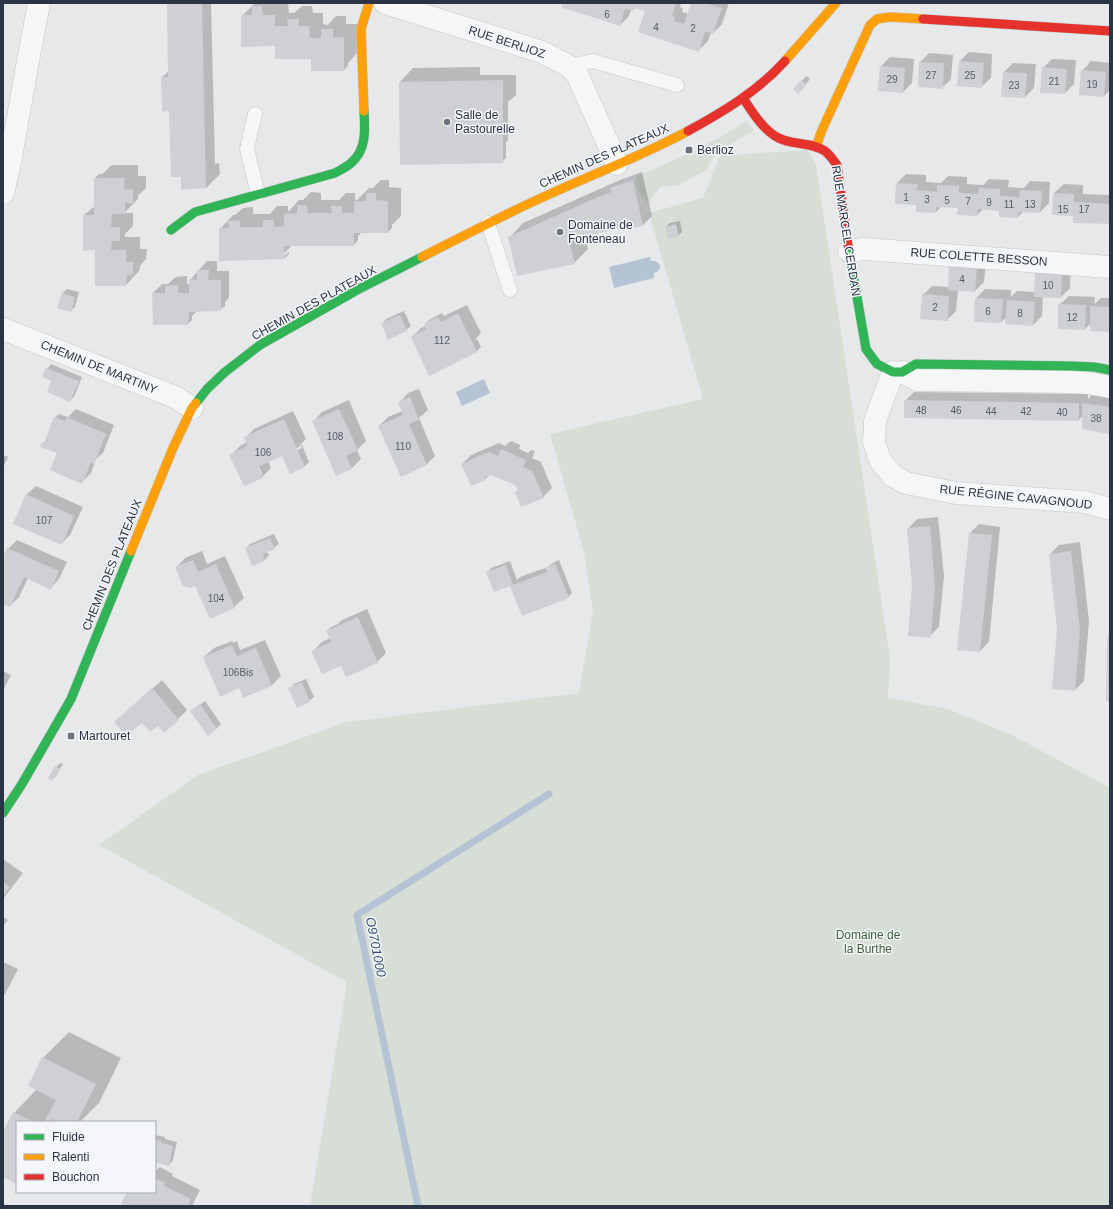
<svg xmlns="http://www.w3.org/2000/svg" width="1113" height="1209" font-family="Helvetica,sans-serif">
<rect width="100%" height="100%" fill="#e6e8ea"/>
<g fill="#d6ded6">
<path d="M746,121L754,130L715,154L706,170L679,185L660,187L648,203L639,193L636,177C673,160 713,145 746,121Z"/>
<polygon points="807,150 816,165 890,658 888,698 948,709 1012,735 1110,788 1110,1206 310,1206 347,982 99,845 198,775 347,722 579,693 593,611 584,552 550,434 703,399 649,213 703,198 720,156"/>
</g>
<g fill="#b4c4d5">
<polygon points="650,257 651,261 656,261 660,265 660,268 657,272 654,273 654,278 614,288 609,267"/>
<polygon points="484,379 490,393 462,406 456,392"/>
</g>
<g fill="#0003" fill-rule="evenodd">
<polygon points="168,3 211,3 215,164 219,163 220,174 206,188 182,176 162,77 170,70"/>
<polygon points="255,3 288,3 289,13 294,13 302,6 312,6 313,13 323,13 323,24 328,25 336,16 346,16 346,24 357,24 357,53 348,63 348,66 344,70 312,57 276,45 242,16"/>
<polygon points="563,3 681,3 680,7 683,8 682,12 688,14 692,3 729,3 722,24 713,33 711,32 708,41 699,50 646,11 636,7 633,10 631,10 629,16 620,25"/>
<polygon points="1094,3 1110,3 1110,4"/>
<polygon points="969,52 992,54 991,78 981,87 960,61"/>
<polygon points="929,53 953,55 951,79 942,88 920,62"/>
<polygon points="890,57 914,59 912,83 903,92 881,66"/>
<polygon points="1052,59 1076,60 1074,84 1065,93 1043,68"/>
<polygon points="1091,61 1110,63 1110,90 1104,96 1082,71"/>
<polygon points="1013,63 1036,64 1034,88 1025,97 1004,72"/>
<polygon points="480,67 480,75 516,75 516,95 508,102 508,140 506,142 506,158 502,162 401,164 400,82 413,68"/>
<polygon points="806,76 810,79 803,88 795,89"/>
<polygon points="112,165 138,165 138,176 146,176 146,188 138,196 138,199 124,213 133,213 133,226 125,234 125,237 140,237 140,249 147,249 146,259 140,266 139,271 126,285 96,250 84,215 95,206 95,178 99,174 102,174"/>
<polygon points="642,172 652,216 643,225 620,230 619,226 585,236 588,249 574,263 510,237 523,223 620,180"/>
<polygon points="906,174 926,175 926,182 941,183 948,176 967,177 967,184 983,185 989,179 1009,180 1008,187 1024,188 1030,181 1050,182 1049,203 1040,212 1024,211 1018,217 1000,210 983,209 977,215 959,207 942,206 936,212 917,205 897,183"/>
<polygon points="381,180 389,180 389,187 401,188 401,216 392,225 392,228 388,232 362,232 358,236 358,240 354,245 292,245 281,257 220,229 233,215 235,215 243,208 253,207 253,214 270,214 277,206 288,206 288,212 299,200 303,200 311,192 321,193 321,200 339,200 346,193 355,193 355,200 357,200 369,188 373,188"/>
<polygon points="1064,184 1083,185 1083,194 1110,195 1110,223 1074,215 1054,193"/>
<polygon points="680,221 682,232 678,236 666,227 670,223"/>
<polygon points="289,252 289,254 285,258 282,258"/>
<polygon points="986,259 984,282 975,291 958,290 956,311 947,320 923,295 932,286 949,287"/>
<polygon points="207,261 217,261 217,271 229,271 229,298 225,302 225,306 220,310 198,310 192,316 192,320 188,324 153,293 162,284 168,284 176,277 187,276 187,284 190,284 190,280"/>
<polygon points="1071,265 1070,288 1061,297 1043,296 1042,316 1033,325 1007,317 1001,322 975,321 976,298 985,289 1011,290 1011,297 1017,291 1035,292"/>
<polygon points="67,289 79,292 75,307 70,311 62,294"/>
<polygon points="1069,296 1095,297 1094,304 1101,298 1110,298 1110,331 1091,323 1085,329 1059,305"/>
<polygon points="467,305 481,333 474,341 477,339 481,347 477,351 430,375 412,337 421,328 426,326 425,324 429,320 442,313 444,316"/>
<polygon points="404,311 411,326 406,330 382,324 386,319"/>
<polygon points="51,364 82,377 74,397 69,401 53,381 47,369"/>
<polygon points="419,389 428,410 419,418 435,456 426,465 379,426 388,417 403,411 399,403 408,393"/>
<polygon points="914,392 1088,394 1088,399 1092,394 1110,397 1110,433 1083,415 1079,420 905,401"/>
<polygon points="349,400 366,441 357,450 361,459 352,468 337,475 313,422 322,412"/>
<polygon points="76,409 114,425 103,453 96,459 91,473 82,482 58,453 43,443 46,440 55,418 59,414 68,417"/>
<path d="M293,411L306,439L298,447L302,445L309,462L305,466L290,473L283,457L286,453L268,461L271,468L262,477L244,485L231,455L240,446L247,442L245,438L254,429ZM301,446L302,448L286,455V453ZM257,462L262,474H260L255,463Z"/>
<polygon points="511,441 520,445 519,449 528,453 531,450 535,451 532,458 541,462 552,488 543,497 516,492 519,490 516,484 491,474 485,479 462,464 471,455 499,443 505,446"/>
<polygon points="3,455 8,457 3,468"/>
<polygon points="36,486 83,507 70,535 61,544 26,495"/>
<polygon points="938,517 944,576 939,627 930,636 913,586 908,529 917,519"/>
<polygon points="979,524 1000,527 989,642 980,651 970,533"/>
<polygon points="274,534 279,544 274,548 267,551 269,555 265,560 253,564 246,548 250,544"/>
<polygon points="17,540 67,562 59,579 50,589 28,578 19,597 10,606 3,603 3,559 8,549"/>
<polygon points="1080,542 1089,621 1084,681 1075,690 1050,554 1059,545"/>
<polygon points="202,551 207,564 225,556 244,598 234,607 196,585 176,568 185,558"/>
<polygon points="559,560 572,593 568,597 511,585 487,573 491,568 510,561 517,580 520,577 548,567 551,564"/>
<polygon points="367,609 386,653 377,662 341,665 313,651 322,642 330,638 327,631 331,627 338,624 342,620"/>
<polygon points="265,640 281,676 272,685 244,697 240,687 204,657 214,648 232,641 233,643 237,641 240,650"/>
<polygon points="3,671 11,675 3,690"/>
<polygon points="306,679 314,697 309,701 290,689 294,684"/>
<polygon points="162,680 187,710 178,719 158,724 142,721 115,722"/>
<polygon points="205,701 221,724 216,729 192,711"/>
<polygon points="60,763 63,764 56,776 52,780 56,767"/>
<polygon points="3,859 23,873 3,899"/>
<polygon points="3,917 8,920 3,926"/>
<polygon points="3,962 18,969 3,998"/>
<polygon points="69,1032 121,1058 99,1103 81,1121 84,1122 17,1122 17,1183 3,1176 3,1134 14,1113 37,1089 43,1058"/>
<polygon points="155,1135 165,1137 165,1139 177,1142 173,1160 169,1165 155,1161"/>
<polygon points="160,1167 173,1174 172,1176 200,1190 192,1206 122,1206 129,1192 155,1192 155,1171"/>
</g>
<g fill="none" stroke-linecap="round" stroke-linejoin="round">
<polyline stroke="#b4c4d5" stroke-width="7" points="418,1206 357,915 549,794"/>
</g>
<g fill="#ced0d3">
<polygon points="167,3 202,3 206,188 181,190 181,177 171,177 169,111 162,112 161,77 168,77"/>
<polygon points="562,3 676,3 672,16 675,17 674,21 684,24 691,3 705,3 722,8 713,34 705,31 699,52 638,32 645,11 634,8 633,11 625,9 620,26 561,7"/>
<polygon points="252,6 262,6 263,15 275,15 275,26 288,26 287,19 299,19 299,26 309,26 310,38 321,38 321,29 333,29 333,38 344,37 344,71 311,71 311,59 275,59 275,46 241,47 241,15 252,15"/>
<polygon points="959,61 984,63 982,88 957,86"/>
<polygon points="919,62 944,63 943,89 918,87"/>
<polygon points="880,66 905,68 903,93 878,91"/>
<polygon points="1042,67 1067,69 1065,94 1040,93"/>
<polygon points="1081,70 1106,72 1104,97 1079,95"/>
<polygon points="1003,72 1027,73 1025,98 1001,97"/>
<polygon points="503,80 503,163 400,165 399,82"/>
<polygon points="801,80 807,84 798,94 793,89"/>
<polygon points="94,178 125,178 124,189 133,190 133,203 125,203 125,214 112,214 111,227 120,227 120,241 112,241 111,250 126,250 126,262 133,262 133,274 127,275 126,286 95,286 95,250 83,251 83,215 94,215"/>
<polygon points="633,180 643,226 619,231 619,228 569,241 575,264 517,276 508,237 596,198 611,192 610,188"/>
<polygon points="896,183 918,184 917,190 937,192 937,185 959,186 959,193 978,194 979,188 1000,189 1000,196 1019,197 1020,190 1042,191 1040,213 1019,212 1018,218 999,217 999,211 978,209 977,216 957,215 958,208 936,207 936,213 916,212 916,205 895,204"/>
<polygon points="366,193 376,193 376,200 388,201 388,233 354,233 354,246 284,246 285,259 219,261 219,228 229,228 228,221 240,220 240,227 263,227 263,220 274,220 274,227 284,226 284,214 297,213 297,205 307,206 308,213 332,213 331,206 342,206 342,213 354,213 354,201 366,201"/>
<polygon points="1053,193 1074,194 1074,202 1110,204 1110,224 1073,223 1073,216 1052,215"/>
<polygon points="676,224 679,237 668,239 665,227"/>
<polygon points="949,266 977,268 975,292 948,290"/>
<polygon points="197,270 209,270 208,280 221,280 221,311 189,312 188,325 153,325 152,293 165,293 165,286 178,285 178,293 189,293 189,279 197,280"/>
<polygon points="1035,272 1062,273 1061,298 1034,297"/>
<polygon points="62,293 75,297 71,312 57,308"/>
<polygon points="922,294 949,296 948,321 920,319"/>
<polygon points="975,298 1003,299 1001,323 974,322"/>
<polygon points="1007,300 1035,302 1033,326 1005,324"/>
<polygon points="1058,304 1086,305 1085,330 1058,329"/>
<polygon points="1090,306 1110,307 1110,332 1090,331"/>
<polygon points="458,313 477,352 429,376 411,337 426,329 424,324 438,317 441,322"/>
<polygon points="400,315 407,331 388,340 381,323"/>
<polygon points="46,368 79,381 70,402 47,392 51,381 42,377"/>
<polygon points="410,397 419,420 409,424 427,465 401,477 378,426 403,415 398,402"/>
<polygon points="904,400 1079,403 1079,421 904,418"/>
<polygon points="1082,403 1110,407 1110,434 1082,429"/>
<polygon points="339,409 358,450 346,456 352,469 336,476 312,421"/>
<polygon points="54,417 65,421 67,417 106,434 94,464 91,462 82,484 50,470 57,453 40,447 42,442 44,443"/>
<polygon points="284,419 305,467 290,474 282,456 258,467 263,478 244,486 229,455 247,446 244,437"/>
<polygon points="501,449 526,460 523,467 532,471 544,498 521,507 515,492 518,491 515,485 491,475 484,477 486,480 471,486 461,464 489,452 498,456"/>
<polygon points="26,494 74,516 62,545 13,524"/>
<polygon points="930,526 935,586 931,638 908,636 912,586 907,528"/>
<polygon points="969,533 992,535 980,652 957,650"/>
<polygon points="270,538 275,549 263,554 265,561 252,566 245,548"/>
<polygon points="7,548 59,571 51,590 24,577 10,607 3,604 3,557"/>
<polygon points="1071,551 1080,630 1075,691 1052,689 1057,630 1049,554"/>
<polygon points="193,560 198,572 216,564 235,608 210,619 195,586 191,588 183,586 175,567"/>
<polygon points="555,564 569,598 522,616 510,586 494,592 486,572 506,565 513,585 547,572 545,568"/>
<polygon points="358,617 378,663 346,677 341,666 322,674 311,651 331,642 326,631"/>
<polygon points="1109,632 1110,632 1110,702 1106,701 1107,641"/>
<polygon points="232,645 237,656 256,648 272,686 243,698 239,688 220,697 203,657"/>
<polygon points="302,682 310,702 297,708 288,688"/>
<polygon points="152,688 179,720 164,733 158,726 150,732 142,723 126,736 114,722"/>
<polygon points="200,704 217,729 208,736 190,711"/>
<polygon points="55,766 60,769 52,781 48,778"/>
<polygon points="3,882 10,887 3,896"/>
<polygon points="42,1057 96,1084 77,1122 58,1122 52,1119 51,1122 44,1122 56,1100 28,1086"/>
<polygon points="13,1112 33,1122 17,1122 17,1184 3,1177 3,1132"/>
<polygon points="155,1140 162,1141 161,1143 173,1146 169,1166 155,1162"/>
<polygon points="155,1178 165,1183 164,1186 191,1199 188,1206 120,1206 127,1192 155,1192"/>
</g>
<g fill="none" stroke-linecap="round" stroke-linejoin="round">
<defs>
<g id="lane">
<polyline points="569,66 593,61 677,85"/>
<polyline points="255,114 247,149 258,194"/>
<polyline points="488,223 510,290"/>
</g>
<g id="street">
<polyline points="385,3 542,52 569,66 577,74 617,164"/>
<polyline points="3,193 9,168 28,61 39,3"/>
<polyline points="849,251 864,249 1110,267"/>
<polyline points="3,329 175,397 192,408"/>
<polyline points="893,372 875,421 874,442 880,460 893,476 906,483 956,493 1085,502 1110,509"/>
<polyline points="902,372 917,380 1070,382 1088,383 1110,387"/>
</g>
<g id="fast">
<path d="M171,230L195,212L335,173C340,170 347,167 351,163C367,150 365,129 364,111"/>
<polyline points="848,245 866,349 877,364 893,372 902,372 916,364 1071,366 1094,367 1110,370"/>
<polyline points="196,403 207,389 225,372 260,345 359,289 422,257"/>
<polyline points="3,813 22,784 71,699 131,551"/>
</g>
<g id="slow">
<polyline points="785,61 836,3"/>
<polyline points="364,111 361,29 369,3"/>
<polyline points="816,147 822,130 870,25 877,19 890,17 923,19"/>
<path d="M422,257C465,235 507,213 550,194C596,173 644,155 688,131"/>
<polyline points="131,551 173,448 192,408 196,403"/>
</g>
<g id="jam">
<polyline points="923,19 1110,31"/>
<path d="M743,98C752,111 761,127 775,136C790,146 810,141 825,151C830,155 833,160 837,165L848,245"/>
<path d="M688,131C723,112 758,91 785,61"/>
</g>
</defs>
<use href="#lane" stroke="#c4c6c8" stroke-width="15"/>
<use href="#street" stroke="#c4c6c8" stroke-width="23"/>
<use href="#fast" stroke="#c4c6c8" stroke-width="10"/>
<use href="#slow" stroke="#c4c6c8" stroke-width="10"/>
<use href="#jam" stroke="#c4c6c8" stroke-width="10"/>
<use href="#lane" stroke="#f5f6f7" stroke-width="14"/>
<use href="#street" stroke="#f5f6f7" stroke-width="22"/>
<use href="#fast" stroke="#30b455" stroke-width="9"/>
<use href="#slow" stroke="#ff9f0a" stroke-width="9"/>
<use href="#jam" stroke="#e5322d" stroke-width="9"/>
</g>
<g fill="#6c737f" stroke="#f4f6f9" stroke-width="1.5">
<circle cx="447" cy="122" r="4"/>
<rect x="685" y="146" width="8" height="8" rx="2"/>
<circle cx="560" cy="232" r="4"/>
<rect x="67" y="732" width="8" height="8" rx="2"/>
</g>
<g text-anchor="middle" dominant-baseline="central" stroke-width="3" stroke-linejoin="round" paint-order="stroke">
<g font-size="10" fill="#545c69">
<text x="607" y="14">6</text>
<text x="656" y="27">4</text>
<text x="693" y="28">2</text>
<text x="931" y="75">27</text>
<text x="970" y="75">25</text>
<text x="892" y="79">29</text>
<text x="1054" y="81">21</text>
<text x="1092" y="84">19</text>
<text x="1014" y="85">23</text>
<text x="906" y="197">1</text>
<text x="927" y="199">3</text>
<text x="947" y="200">5</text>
<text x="968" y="201">7</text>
<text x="989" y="202">9</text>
<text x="1009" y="204">11</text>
<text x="1030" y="204">13</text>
<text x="1063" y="209">15</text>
<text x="1084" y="209">17</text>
<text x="962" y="279">4</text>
<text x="1048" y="285">10</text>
<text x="935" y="307">2</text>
<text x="988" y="311">6</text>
<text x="1020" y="313">8</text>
<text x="1072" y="317">12</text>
<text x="442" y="340">112</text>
<text x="921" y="410">48</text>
<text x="956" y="410">46</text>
<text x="991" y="411">44</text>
<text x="1026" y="411">42</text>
<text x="1062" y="412">40</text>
<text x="1096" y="418">38</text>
<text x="335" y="436">108</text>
<text x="403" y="446">110</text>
<text x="263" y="452">106</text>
<text x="44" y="520">107</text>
<text x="216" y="598">104</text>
<text x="238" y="672">106Bis</text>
</g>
<g font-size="12" fill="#2b3445" stroke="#f4f6f9">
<text transform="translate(507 42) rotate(18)">RUE BERLIOZ</text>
<text transform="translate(604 156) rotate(-24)">CHEMIN DES PLATEAUX</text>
<text transform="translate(846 231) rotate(81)">RUE MARCEL CERDAN</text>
<text transform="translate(979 257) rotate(4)">RUE COLETTE BESSON</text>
<text transform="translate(314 303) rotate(-29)">CHEMIN DES PLATEAUX</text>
<text transform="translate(99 367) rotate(22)">CHEMIN DE MARTINY</text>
<text transform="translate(1016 497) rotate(6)">RUE RÉGINE CAVAGNOUD</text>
<text transform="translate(112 565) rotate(-68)">CHEMIN DES PLATEAUX</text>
</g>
<g font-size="12" fill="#2b3445" stroke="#f4f6f9" text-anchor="start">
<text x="455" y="115">Salle de<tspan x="455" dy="14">Pastourelle</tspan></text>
<text x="697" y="150">Berlioz</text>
<text x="568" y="225">Domaine de<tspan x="568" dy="14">Fonteneau</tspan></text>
<text x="79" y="736">Martouret</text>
</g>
<g font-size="12" fill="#3f6138" stroke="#f4f6f9">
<text x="868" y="935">Domaine de<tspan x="868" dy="14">la Burthe</tspan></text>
</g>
<g font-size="13" font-style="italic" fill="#34527a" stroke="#f4f6f9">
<text transform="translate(376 947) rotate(79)">O9701000</text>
</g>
</g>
<rect width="1113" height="1209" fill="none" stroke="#2b3445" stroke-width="8"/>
<rect x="16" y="1121" width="140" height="72" fill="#f4f6f9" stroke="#a4a8b1"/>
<rect x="24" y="1134" width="20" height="6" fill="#30b455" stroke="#a4a8b1"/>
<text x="52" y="1141" font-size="12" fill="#2b3445">Fluide</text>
<rect x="24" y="1154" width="20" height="6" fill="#ff9f0a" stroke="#a4a8b1"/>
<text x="52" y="1161" font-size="12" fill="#2b3445">Ralenti</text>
<rect x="24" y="1174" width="20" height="6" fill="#e5322d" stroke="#a4a8b1"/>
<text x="52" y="1181" font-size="12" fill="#2b3445">Bouchon</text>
</svg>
